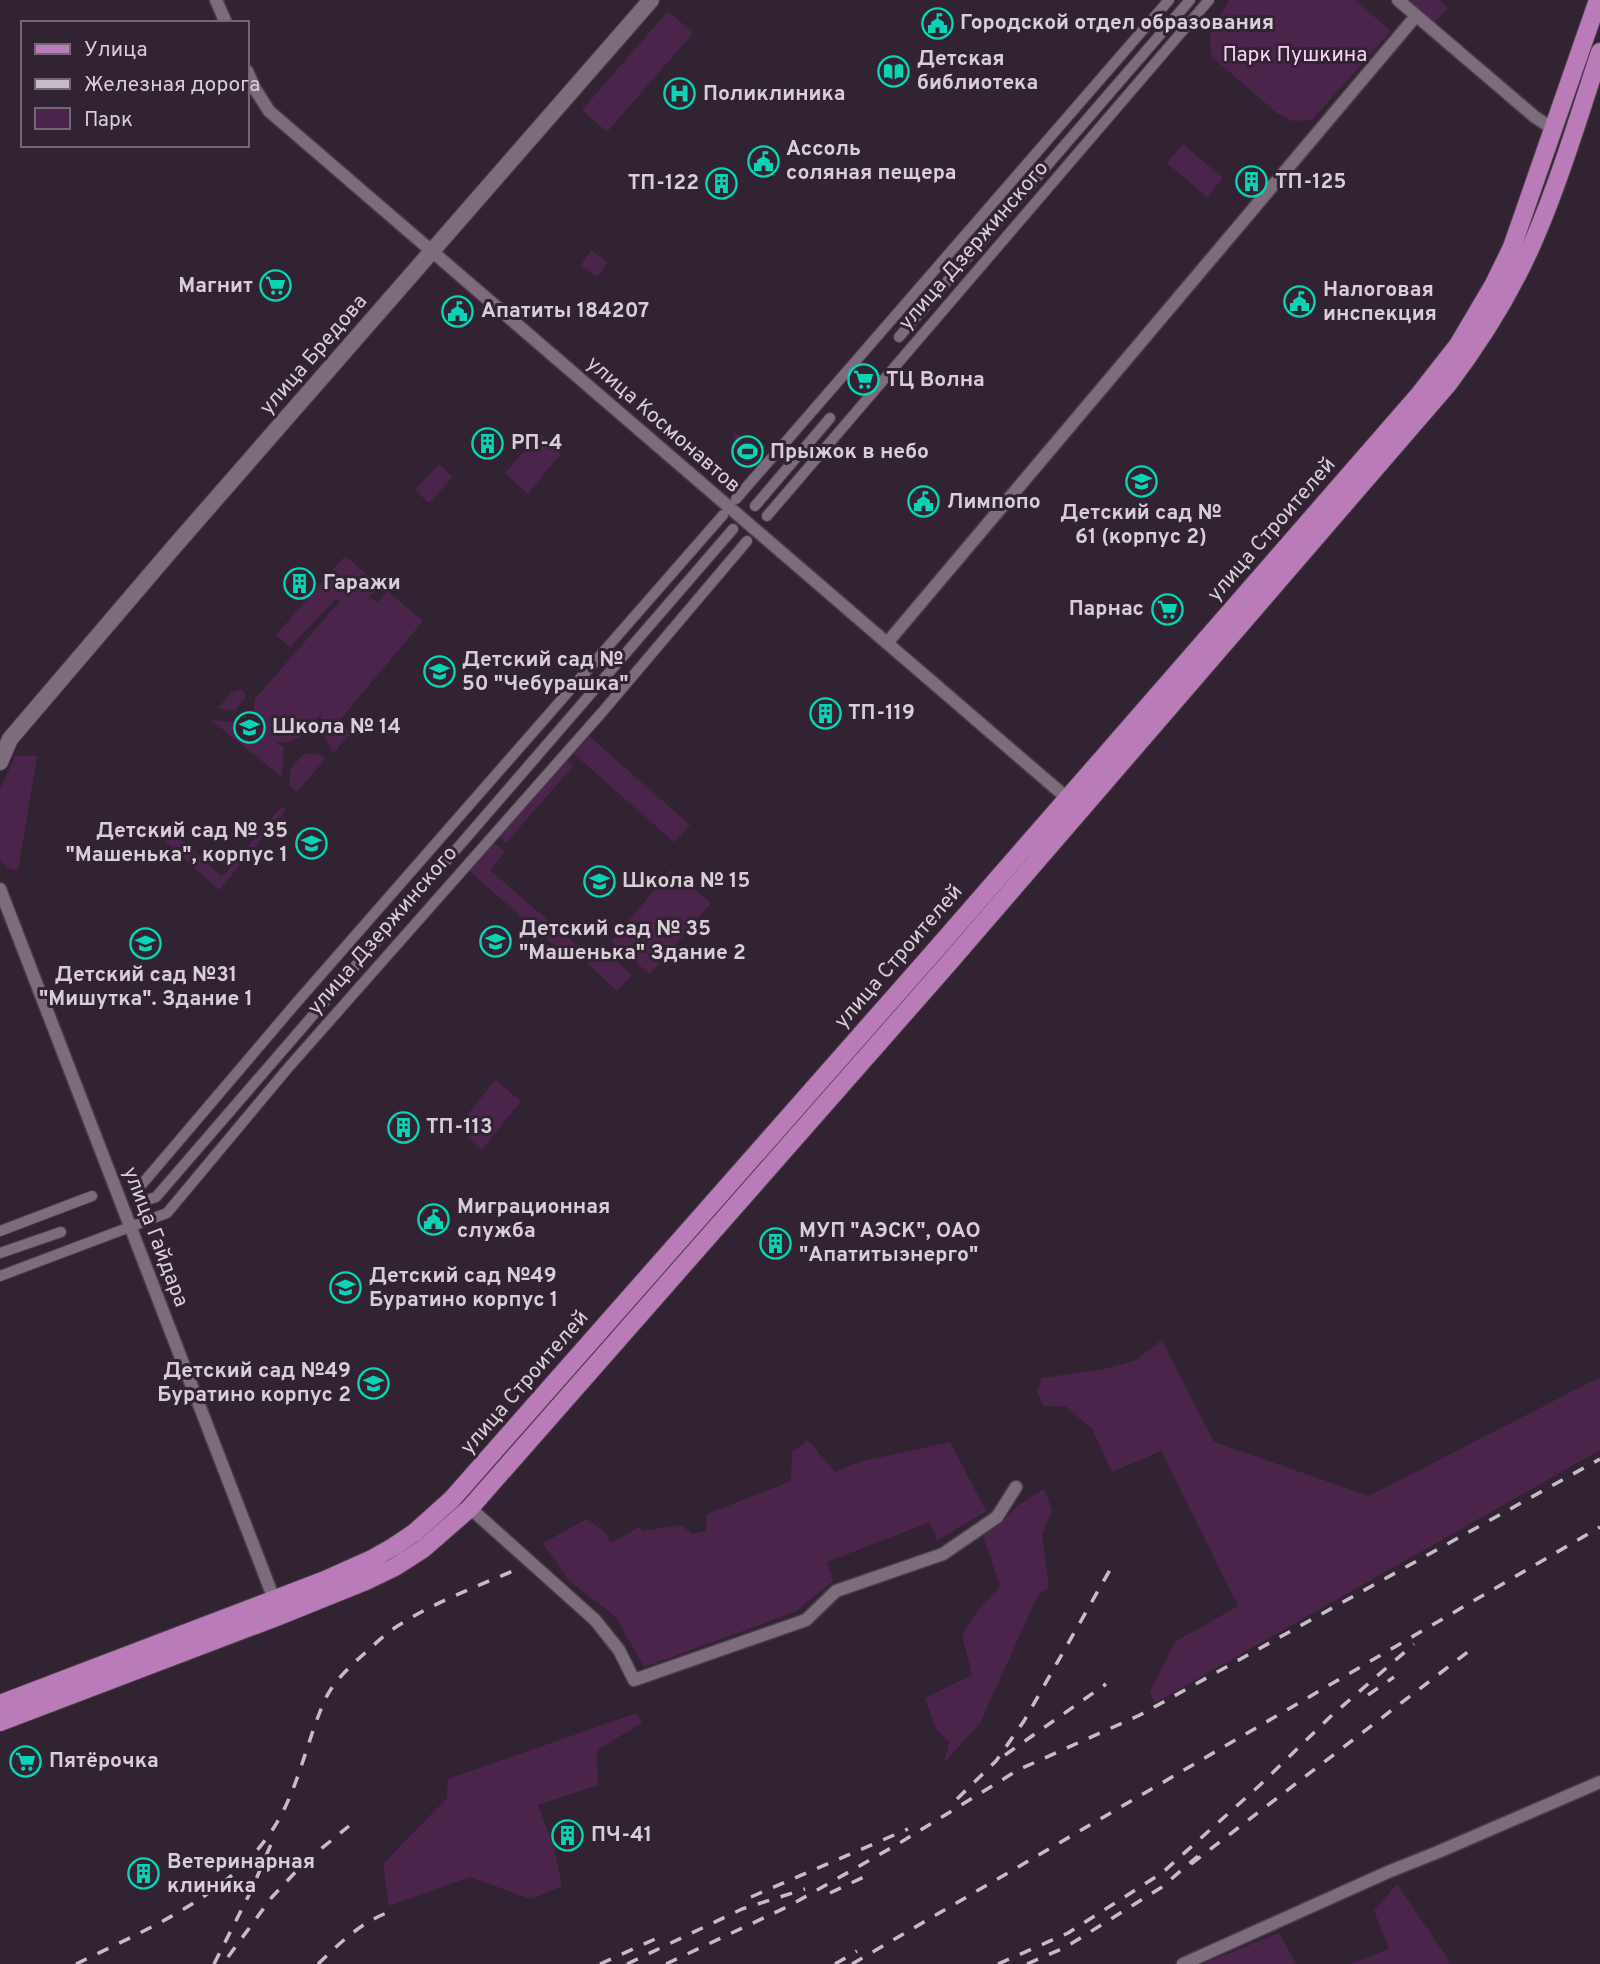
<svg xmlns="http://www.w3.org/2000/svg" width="1600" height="1964" font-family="Overpass,sans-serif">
<rect width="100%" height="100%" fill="#322332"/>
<g fill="#4b244b">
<polygon points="1229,0 1355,0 1391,31 1312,120 1292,121 1277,113 1211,56 1210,35"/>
<polygon points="1405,0 1439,0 1448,8 1433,24"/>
<polygon points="668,11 693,33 607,132 582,110"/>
<polygon points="1183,144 1223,178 1207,197 1167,163"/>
<polygon points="591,250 608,262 597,277 581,265"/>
<polygon points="540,433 562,452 528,494 505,473"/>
<path d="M734,433C750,440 759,439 759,457L750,466H744L735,458Z"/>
<polygon points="439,464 453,477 429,503 415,490"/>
<path d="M345,556L382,587L368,597L378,602L387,591L423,621L339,721L351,732L334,753C325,740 321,729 321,714C307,730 299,745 275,742L284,747L282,777L211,720L234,722L264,737L253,719L255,699L340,601L336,599L290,647L276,635Z"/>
<polygon points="242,689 246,696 235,711 218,708 232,692"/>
<polygon points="589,736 690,825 674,842 574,754"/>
<polygon points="304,754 317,754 326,758 297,792 289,785 291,768"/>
<polygon points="15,756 37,756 18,871 8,868 0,860 0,790"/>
<polygon points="564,757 573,766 506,843 496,835"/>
<polygon points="282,806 286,810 219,890 164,840 172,831 220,875 225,874"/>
<polygon points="492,841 505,852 490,870 581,949 571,960 467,869"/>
<polygon points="671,870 711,903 650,974 611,942"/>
<polygon points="601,947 632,975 617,991 587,963"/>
<polygon points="495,1080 521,1101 482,1149 457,1128"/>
<polygon points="1162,1340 1214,1442 1369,1496 1600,1377 1600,1450 1155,1703 1150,1692 1175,1642 1238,1606 1161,1451 1112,1472 1092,1429 1065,1406 1043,1406 1037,1390 1042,1378 1104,1369 1136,1360"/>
<polygon points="808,1440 835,1472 859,1462 950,1442 986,1511 937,1541 930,1522 827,1562 833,1581 795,1612 644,1667 615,1616 569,1581 543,1543 587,1519 604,1531 611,1543 639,1527 643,1531 681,1525 692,1534 706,1531 707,1514 791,1481 792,1452"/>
<polygon points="1044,1489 1052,1510 1042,1535 1049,1588 1038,1595 980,1723 944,1763 949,1742 936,1729 925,1698 972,1675 962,1635 976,1613 1000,1586 983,1536 1003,1521 1017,1506"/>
<polygon points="637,1713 642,1723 597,1750 598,1785 538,1805 554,1847 562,1886 531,1899 470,1877 389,1906 383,1864 447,1798 448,1779"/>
<polygon points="1397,1884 1451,1964 1351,1964 1389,1949 1374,1911"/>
<polygon points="1279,1933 1296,1964 1203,1964"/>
</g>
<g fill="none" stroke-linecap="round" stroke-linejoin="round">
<defs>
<g id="pedestrian">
<polyline points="899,337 1190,0"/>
<polyline points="736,499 1169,0"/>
<polyline points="755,506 830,418"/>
<polyline points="767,516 1209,0"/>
<polyline points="137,1190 297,1002 723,515"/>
<polyline points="141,1202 156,1197 733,529"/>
<polyline points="0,1231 92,1196"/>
<polyline points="0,1253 61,1232"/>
<polyline points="0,1276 167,1213 288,1068 604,710 747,541"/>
</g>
<g id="minor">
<polyline points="216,0 226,23"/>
<polyline points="1398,0 1535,117 1555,130"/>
<polyline points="247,71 255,89 269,111 1067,798"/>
<polyline points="887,643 1416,16"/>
<polyline points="0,889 274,1599"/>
<polyline points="470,1508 595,1620 619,1650 634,1680 806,1620 836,1591 943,1554 997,1517 1016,1487"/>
<polyline points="1183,1964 1388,1872 1438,1852 1600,1782"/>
</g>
<polyline id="tertiary" points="0,762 10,739 173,548 651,0"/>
<g id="primary">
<polyline points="0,1704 325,1580 372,1559 393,1547 414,1533 452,1499 932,954 1418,396 1458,345 1494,284 1512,247 1598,0"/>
<path d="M0,1722L279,1616L366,1581L395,1567L423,1549L470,1508L947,965L1448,384C1486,334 1518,281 1541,223C1564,168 1581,109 1600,52"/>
</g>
</defs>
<use href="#pedestrian" stroke="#4b3e4a" stroke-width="12"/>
<use href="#minor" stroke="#4b3e4a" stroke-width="15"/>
<use href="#tertiary" stroke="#4b3e4a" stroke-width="18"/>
<use href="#primary" stroke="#4b3e4a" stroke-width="20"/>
<use href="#pedestrian" stroke="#7d6c7c" stroke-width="10"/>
<use href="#minor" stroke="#7d6c7c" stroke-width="12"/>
<use href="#tertiary" stroke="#7d6c7c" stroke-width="16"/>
<use href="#primary" stroke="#b97cb9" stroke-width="18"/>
<g stroke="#c7bcc6" stroke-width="3.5" stroke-dasharray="12 12" stroke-linecap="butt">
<polyline points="1368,1695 1394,1677"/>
<polyline points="1005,1755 1106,1684"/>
<polyline points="957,1799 996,1761 1024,1721 1111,1568"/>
<polyline points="1191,1864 1469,1651"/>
<polyline points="830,1893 868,1875"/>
<polyline points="751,1897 908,1829"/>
<polyline points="228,1957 272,1897 306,1861 349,1826"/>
<path d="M76,1964C141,1932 222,1899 266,1839C297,1798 304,1748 324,1702C332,1683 349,1667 365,1653C374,1645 383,1636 393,1629C430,1604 473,1588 513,1571"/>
<polyline points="214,1964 251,1891 275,1835"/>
<path d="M318,1964C340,1943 360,1923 389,1912"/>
<polyline points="600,1964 664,1935"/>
<polyline points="627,1964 742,1909 805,1889"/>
<polyline points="666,1964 789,1906 898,1844 1018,1770 1140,1715 1600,1459"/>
<polyline points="835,1964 857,1951"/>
<polyline points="852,1964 1600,1527"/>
<polyline points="998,1964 1068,1933 1162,1873 1260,1785 1330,1717 1414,1644"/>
<polyline points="1027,1964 1066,1947 1162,1887 1198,1856"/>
</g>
</g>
<defs>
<symbol id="civic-ring" viewBox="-11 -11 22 22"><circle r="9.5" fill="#322332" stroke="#09d5b5" stroke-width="1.5"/><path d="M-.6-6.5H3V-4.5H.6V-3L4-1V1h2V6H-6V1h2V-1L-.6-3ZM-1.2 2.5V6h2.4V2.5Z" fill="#09d5b5"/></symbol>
<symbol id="library-ring" viewBox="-11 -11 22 22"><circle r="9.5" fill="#322332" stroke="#09d5b5" stroke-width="1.5"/><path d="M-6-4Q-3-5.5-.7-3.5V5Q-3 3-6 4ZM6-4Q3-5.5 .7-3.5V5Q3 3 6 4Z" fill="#09d5b5"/></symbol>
<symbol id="hospital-ring" viewBox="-11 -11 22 22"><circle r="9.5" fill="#322332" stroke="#09d5b5" stroke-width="1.5"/><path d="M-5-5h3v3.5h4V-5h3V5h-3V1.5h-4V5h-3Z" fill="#09d5b5"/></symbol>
<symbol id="building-ring" viewBox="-11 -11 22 22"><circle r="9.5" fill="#322332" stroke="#09d5b5" stroke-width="1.5"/><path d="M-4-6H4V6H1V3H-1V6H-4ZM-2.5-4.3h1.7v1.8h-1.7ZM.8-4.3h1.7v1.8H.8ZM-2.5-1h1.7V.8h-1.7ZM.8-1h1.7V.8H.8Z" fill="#09d5b5"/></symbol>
<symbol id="supermarket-ring" viewBox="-11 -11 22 22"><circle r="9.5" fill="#322332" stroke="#09d5b5" stroke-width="1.5"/><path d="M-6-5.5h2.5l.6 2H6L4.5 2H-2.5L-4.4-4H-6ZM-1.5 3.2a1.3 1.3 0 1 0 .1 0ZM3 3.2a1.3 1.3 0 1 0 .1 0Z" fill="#09d5b5"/></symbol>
<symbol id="stadium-ring" viewBox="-11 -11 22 22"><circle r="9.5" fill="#322332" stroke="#09d5b5" stroke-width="1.5"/><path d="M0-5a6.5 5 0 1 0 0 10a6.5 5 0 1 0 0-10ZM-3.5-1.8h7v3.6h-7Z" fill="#09d5b5"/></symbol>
<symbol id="school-ring" viewBox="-11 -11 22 22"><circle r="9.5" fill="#322332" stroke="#09d5b5" stroke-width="1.5"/><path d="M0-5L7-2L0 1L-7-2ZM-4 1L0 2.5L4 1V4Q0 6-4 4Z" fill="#09d5b5"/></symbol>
</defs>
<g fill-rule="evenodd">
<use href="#civic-ring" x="920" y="6" width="35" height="35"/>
<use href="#library-ring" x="876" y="54" width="35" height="35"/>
<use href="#hospital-ring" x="662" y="76" width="35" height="35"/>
<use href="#civic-ring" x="746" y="144" width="35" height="35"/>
<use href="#building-ring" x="1234" y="164" width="35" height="35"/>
<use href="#building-ring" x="704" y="166" width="35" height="35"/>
<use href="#supermarket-ring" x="258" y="268" width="35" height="35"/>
<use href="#civic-ring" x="1282" y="284" width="35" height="35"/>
<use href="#civic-ring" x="440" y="294" width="35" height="35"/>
<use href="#supermarket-ring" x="846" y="362" width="35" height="35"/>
<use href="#building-ring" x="470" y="426" width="35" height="35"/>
<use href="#stadium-ring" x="730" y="434" width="35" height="35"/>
<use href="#school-ring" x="1124" y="464" width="35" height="35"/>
<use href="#civic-ring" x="906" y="484" width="35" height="35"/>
<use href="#building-ring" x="282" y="566" width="35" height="35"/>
<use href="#supermarket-ring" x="1150" y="592" width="35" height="35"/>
<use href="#school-ring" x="422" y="654" width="35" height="35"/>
<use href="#building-ring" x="808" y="696" width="35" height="35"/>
<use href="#school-ring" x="232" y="710" width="35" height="35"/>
<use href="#school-ring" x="294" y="826" width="35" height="35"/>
<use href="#school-ring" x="582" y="864" width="35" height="35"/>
<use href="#school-ring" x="478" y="924" width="35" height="35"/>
<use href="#school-ring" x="128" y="926" width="35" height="35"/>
<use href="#building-ring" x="386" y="1110" width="35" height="35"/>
<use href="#civic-ring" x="416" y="1202" width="35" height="35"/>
<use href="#building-ring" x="758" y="1226" width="35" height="35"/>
<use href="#school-ring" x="328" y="1270" width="35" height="35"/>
<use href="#school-ring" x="356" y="1366" width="35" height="35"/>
<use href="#supermarket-ring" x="8" y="1744" width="35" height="35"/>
<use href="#building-ring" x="550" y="1818" width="35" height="35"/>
<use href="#building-ring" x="126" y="1856" width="35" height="35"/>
</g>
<g text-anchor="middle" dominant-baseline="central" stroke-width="6" stroke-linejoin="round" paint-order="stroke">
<g font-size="21" font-weight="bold" fill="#d8ced7" stroke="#322332" text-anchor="start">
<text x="960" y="23">Городской отдел образования</text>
<text x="917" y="59">Детская<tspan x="917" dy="24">библиотека</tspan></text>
<text x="703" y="94">Поликлиника</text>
<text x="786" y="149">Ассоль<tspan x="786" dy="24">соляная пещера</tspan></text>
<text x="1275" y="182">ТП-125</text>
<text x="699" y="183" text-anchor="end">ТП-122</text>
<text x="253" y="286" text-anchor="end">Магнит</text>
<text x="1323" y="290">Налоговая<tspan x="1323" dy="24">инспекция</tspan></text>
<text x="481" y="311">Апатиты 184207</text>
<text x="886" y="380">ТЦ Волна</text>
<text x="511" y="443">РП-4</text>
<text x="770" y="452">Прыжок в небо</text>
<text x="947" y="502">Лимпопо</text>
<text x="1141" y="513" text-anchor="middle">Детский сад №<tspan x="1141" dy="24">61 (корпус 2)</tspan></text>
<text x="323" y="583">Гаражи</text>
<text x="1144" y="609" text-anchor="end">Парнас</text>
<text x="462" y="660">Детский сад №<tspan x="462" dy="24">50 "Чебурашка"</tspan></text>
<text x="848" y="713">ТП-119</text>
<text x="272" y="727">Школа № 14</text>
<text x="288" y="831" text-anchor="end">Детский сад № 35<tspan x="288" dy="24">"Машенька", корпус 1</tspan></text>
<text x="622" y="881">Школа № 15</text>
<text x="519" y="929">Детский сад № 35<tspan x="519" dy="24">"Машенька" Здание 2</tspan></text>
<text x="146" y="975" text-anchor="middle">Детский сад №31<tspan x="146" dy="24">"Мишутка". Здание 1</tspan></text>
<text x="426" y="1127">ТП-113</text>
<text x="457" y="1207">Миграционная<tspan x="457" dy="24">служба</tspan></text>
<text x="799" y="1231">МУП "АЭСК", ОАО<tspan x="799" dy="24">"Апатитыэнерго"</tspan></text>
<text x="369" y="1276">Детский сад №49<tspan x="369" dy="24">Буратино корпус 1</tspan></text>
<text x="351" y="1371" text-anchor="end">Детский сад №49<tspan x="351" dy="24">Буратино корпус 2</tspan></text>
<text x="49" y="1761">Пятёрочка</text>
<text x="591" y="1835">ПЧ-41</text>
<text x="167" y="1862">Ветеринарная<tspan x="167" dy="24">клиника</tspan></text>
</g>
<g font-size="21" fill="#fbd1fa" stroke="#322332">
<text x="1295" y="55">Парк Пушкина</text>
</g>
<g font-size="21" fill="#d8ced7" stroke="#322332">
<text transform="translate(974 246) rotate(-49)">улица Дзержинского</text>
<text transform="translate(314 355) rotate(-49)">улица Бредова</text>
<text transform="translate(663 425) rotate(41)">улица Космонавтов</text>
<text transform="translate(1272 530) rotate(-49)">улица Строителей</text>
<text transform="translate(383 931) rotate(-49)">улица Дзержинского</text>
<text transform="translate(899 957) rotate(-49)">улица Строителей</text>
<text transform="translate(155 1237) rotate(69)">улица Гайдара</text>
<text transform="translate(525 1383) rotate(-49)">улица Строителей</text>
</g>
</g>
<rect x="21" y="21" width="228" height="126" fill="#322332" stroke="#746774" stroke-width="2"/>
<rect x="35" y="44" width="35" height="10" fill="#b97cb9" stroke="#746774" stroke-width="2"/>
<text x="84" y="56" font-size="21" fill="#d8ced7">Улица</text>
<rect x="35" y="79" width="35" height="10" fill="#c7bcc6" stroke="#746774" stroke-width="2"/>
<text x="84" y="91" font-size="21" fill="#d8ced7">Железная дорога</text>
<rect x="35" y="108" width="35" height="21" fill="#4b244b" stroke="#746774" stroke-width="2"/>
<text x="84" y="126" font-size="21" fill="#d8ced7">Парк</text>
</svg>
